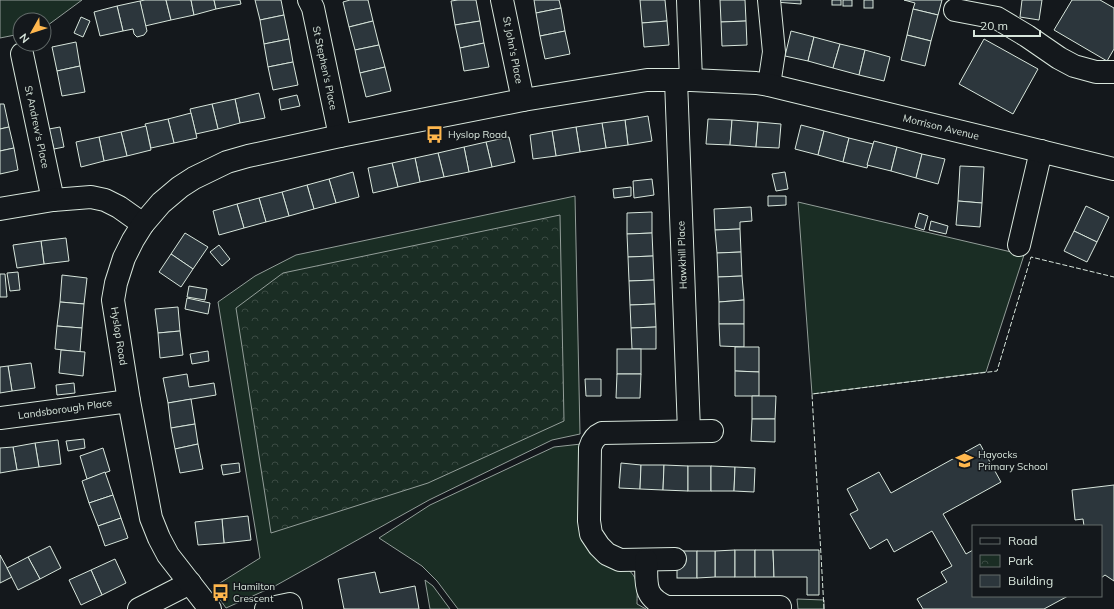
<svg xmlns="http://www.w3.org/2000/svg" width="1114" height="609" font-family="Mulish,sans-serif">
<defs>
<pattern id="park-crowns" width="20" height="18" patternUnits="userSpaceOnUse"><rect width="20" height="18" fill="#1a2d24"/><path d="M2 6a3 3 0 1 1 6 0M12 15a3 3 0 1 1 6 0" fill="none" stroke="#3b4b43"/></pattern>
</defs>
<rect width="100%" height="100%" fill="#14181c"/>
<g fill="#1a2d24" stroke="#939e99">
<polygon points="0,0 82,0 44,28 44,20 20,20 20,34 0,38"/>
<polygon points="575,196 580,434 552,440 429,500 275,586 226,608 212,588 260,558 218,302 255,276 296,255"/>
<polygon points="798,202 1024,255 986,372 812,394"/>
<path d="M581,444L579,514L626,568C640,578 637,589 637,604L646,609H458L437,581L422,566L379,538L430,505L554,447Z"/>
<polygon points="425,580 433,586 450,609 430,609"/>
<polygon points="797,599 824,600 824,609 798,609"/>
</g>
<polygon fill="url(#park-crowns)" stroke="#939e99" points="560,215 564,421 428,483 271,533 236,308 283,273"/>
<g fill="#2c363c" stroke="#d8e6dc">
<polygon points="145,0 166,0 171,20 145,26 140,1"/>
<polygon points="166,0 191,0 194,15 171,20"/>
<polygon points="191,0 214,0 216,9 194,15"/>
<polygon points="214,0 240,0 241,4 216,9"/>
<polygon points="255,0 281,0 284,15 260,20"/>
<polygon points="350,0 368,0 373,21 349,27 343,2"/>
<polygon points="458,0 476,0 480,21 455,25 451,1"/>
<polygon points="534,0 559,0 561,8 536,13"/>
<polygon points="640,0 665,0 667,21 642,23"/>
<polygon points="720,0 745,0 746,21 721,22"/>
<polygon points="776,0 801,0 801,4 775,2"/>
<rect x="832" y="0" width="9" height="5"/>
<rect x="843" y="0" width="9" height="6"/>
<rect x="864" y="0" width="9" height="8"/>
<polygon points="904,0 942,0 938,15 913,9 915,3"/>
<polygon points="1022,0 1042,0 1039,20 1020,17"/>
<polygon points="1072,0 1100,0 1114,8 1114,49 1107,61 1054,30"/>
<polygon points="140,1 147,31 144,35 137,37 134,34 133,29 123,31 117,6"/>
<polygon points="117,6 123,31 100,36 94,12"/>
<polygon points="561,8 565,31 540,36 536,13"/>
<polygon points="913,9 938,15 931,41 907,35"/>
<polygon points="284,15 289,39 264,44 260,20"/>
<polygon points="81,17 90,21 83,37 74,33"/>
<polygon points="373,21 379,45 355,50 349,27"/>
<polygon points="480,21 484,43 460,48 455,25"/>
<polygon points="667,21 669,45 644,47 642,23"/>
<polygon points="746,21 747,45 722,46 721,22"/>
<polygon points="565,31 570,54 545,59 540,36"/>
<polygon points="791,31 814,37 808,61 785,56"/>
<polygon points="907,35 931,41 925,66 901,60"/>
<polygon points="814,37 840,44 833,68 808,61"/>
<polygon points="289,39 293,62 268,67 264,44"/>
<polygon points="984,39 1038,69 1013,114 959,84"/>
<polygon points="76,42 80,66 57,71 52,47"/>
<polygon points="484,43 489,67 464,71 460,48"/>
<polygon points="840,44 865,50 859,75 833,68"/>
<polygon points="379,45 385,67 360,73 355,50"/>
<polygon points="865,50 890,57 884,81 859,75"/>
<polygon points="293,62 298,85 273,90 268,67"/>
<polygon points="80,66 85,92 62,96 57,71"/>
<polygon points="385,67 391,91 366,97 360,73"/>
<polygon points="259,93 265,118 240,123 235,99"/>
<polygon points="297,95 300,106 281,110 279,99"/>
<polygon points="235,99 240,123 218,129 212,104"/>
<polygon points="0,104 4,104 9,127 0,129"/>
<polygon points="212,104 218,129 196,134 190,109"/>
<polygon points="191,113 197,138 174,143 168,119"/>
<polygon points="648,116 652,141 628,145 625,120"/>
<polygon points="168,119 174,143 151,148 145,124"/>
<polygon points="708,119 732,120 730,145 706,144"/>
<polygon points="625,120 628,145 606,148 602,123"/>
<polygon points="732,120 758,122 756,147 730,145"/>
<polygon points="758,122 781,124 779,148 756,147"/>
<polygon points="602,123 606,148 580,152 576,127"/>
<polygon points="801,125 824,131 818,155 795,149"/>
<polygon points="146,126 151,150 127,156 121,132"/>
<polygon points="9,127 14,148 0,151 0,129"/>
<polygon points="60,127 64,147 54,149 49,129"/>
<polygon points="576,127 580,152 556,156 552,131"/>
<polygon points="552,131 556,156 533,159 530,135"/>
<polygon points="824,131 849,138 843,162 818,155"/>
<polygon points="121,132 127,156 104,161 99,137"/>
<polygon points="99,137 104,161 81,167 76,142"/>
<polygon points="509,137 515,162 492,167 486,142"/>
<polygon points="849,138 873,144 867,168 843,162"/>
<polygon points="874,141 897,147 891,171 867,165"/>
<polygon points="486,142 492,167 469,172 464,147"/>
<polygon points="464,147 469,172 444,177 438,153"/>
<polygon points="897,147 922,154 916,178 891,171"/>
<polygon points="14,148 18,170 0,174 0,151"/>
<polygon points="438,153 444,177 420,182 415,158"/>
<polygon points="922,154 945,159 938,184 916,178"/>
<polygon points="415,158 420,182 398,187 392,163"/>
<polygon points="392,163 398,187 373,193 368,168"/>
<polygon points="960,166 984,167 982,203 958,201"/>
<polygon points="353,172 359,197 336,203 329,179"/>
<polygon points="785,172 788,189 776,191 772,174"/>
<polygon points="329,179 336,203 314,209 307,185"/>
<polygon points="652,179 654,195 634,198 633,181"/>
<polygon points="307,185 314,209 289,216 282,192"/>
<polygon points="631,187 631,196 614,198 613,189"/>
<polygon points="282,192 289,216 266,222 259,198"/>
<polygon points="768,196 786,196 786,205 768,206"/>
<polygon points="259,198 266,222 244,228 237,204"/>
<polygon points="958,201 982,203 980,227 956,225"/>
<polygon points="237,204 244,228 219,235 213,211"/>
<polygon points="1086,206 1109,217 1097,242 1074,231"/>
<polygon points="751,207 752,221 740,222 740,229 715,230 714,209"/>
<polygon points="652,212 652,233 627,234 627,213"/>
<polygon points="919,213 928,216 924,230 915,227"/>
<polygon points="931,221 948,226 946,234 929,230"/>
<polygon points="740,229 741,252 717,253 715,230"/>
<polygon points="1074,231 1097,242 1087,262 1064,251"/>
<polygon points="185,233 208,247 193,269 171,254"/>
<polygon points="652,233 653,256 628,257 627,234"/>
<polygon points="66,238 69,261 44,264 41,241"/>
<polygon points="41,241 44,264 17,268 13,245"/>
<polygon points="219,245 230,259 222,266 210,252"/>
<polygon points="741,252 742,276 718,277 717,253"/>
<polygon points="171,254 193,269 181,287 159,272"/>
<polygon points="653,256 654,280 629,281 628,257"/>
<polygon points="18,272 20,290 10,291 7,273"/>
<polygon points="0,274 5,274 7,297 0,297"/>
<polygon points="62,275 87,278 84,304 60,302"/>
<polygon points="742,276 744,300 719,302 718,277"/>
<polygon points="654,280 655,304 630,305 629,281"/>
<polygon points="189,286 207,289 205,300 187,297"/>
<polygon points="187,298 210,303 208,314 185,309"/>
<polygon points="744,300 744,324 719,324 719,302"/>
<polygon points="60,302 84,304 82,328 57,326"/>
<polygon points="655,304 656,327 631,328 630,305"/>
<polygon points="178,307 180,331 158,333 155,309"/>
<polygon points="719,324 744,324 744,347 720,346"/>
<polygon points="57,326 82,328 80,352 55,349"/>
<polygon points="656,327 656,349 632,349 631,328"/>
<polygon points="180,331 183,355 160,358 158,333"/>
<polygon points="735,347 759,347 759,372 735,371"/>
<rect x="617" y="349" width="24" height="25"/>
<polygon points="61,350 85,352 83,376 59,373"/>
<polygon points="208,351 209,361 192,364 190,354"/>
<polygon points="31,363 35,388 12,391 8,366"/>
<polygon points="8,366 12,391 0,393 0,367"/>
<polygon points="735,371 759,372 759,396 735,396"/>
<polygon points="187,374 189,387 214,383 216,395 168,403 163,378"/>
<polygon points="617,374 641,374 640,398 616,398"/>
<polygon points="585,379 601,379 601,396 586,396"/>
<polygon points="74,383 75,393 57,395 56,385"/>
<polygon points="752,396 776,396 775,419 752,419"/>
<polygon points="191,399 195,424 171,428 168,403"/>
<polygon points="752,419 775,419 775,442 751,441"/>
<polygon points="195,424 198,444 175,449 171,428"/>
<polygon points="84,439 85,448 68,451 66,441"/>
<polygon points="58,440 61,464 39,467 35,443"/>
<polygon points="35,443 39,467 17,470 13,447"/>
<polygon points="198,444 203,469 180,473 175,449"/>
<polygon points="980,444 1001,482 943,514 966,554 973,550 973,596 1068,596 1044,609 923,609 917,599 947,582 941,572 952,566 932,531 894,552 887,539 870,549 850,514 858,510 847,489 879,472 891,493"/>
<polygon points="13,447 17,470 0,473 0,448"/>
<polygon points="103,448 110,471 87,479 80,456"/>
<polygon points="239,463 240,472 223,475 221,465"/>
<polygon points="621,463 641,465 640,489 619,488"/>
<polygon points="641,465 664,465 663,490 640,489"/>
<polygon points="664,465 688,466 688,491 663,490"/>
<rect x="688" y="466" width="23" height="25"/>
<polygon points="711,466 735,467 734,491 711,491"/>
<polygon points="735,467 755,468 754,492 734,491"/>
<polygon points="105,472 113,495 89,503 82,481"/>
<polygon points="1114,485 1114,581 1105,575 1101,578 1101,526 1084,526 1083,519 1075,520 1072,490"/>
<polygon points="113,495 121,518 98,526 89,503"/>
<polygon points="248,516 251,540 224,543 222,519"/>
<polygon points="121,518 128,538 105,546 98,526"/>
<polygon points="222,519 224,543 198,545 195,522"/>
<polygon points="50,546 61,568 40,579 28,557"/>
<polygon points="735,550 735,577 715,577 715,551"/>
<rect x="735" y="550" width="20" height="27"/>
<polygon points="755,550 773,550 774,577 755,577"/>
<polygon points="773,550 819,550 819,595 807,595 807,577 774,577"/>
<rect x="677" y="551" width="20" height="27"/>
<polygon points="697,551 715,551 715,577 697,578"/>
<polygon points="0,555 12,577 0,583"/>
<polygon points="28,557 40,579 18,590 7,568"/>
<polygon points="115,559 126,583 102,595 91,570"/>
<polygon points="91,570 102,595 81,605 69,580"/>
<polygon points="375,572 380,593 415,586 419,609 344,609 338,579"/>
</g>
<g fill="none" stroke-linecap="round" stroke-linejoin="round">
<defs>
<g id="minor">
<polyline points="309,0 313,8 340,136"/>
<polyline points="502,0 523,100"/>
<polyline points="688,0 691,80"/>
<polyline points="769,0 774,52 769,85"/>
<polyline points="955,10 997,18 1027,36 1059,58 1074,66 1096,72 1114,72"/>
<polyline points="22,54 53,200"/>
<polyline points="676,80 689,431"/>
<polyline points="0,209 53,200 91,197 105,200 119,207 143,224"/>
<polyline points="1019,245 1041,151"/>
<polyline points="0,418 129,401"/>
<path d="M675,559L620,560L607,554L599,546L591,534L589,521L590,448C592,441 595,436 602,433L712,431"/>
<path d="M646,560C647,583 642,596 667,607H780"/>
<polyline points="139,609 190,583"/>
<polyline points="210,609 168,555 159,538 151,518 129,401 113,300 116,283 124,258 133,240 143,224 161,203 180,187 194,178 227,162 248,156 340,136 523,100 647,80 691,80 756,83 769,85 1114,169"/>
<polyline points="266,609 290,604 291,609"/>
</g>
</defs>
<use href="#minor" stroke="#d8e6dc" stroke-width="24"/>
<use href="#minor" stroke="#14181c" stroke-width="22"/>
<polyline stroke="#d8e6dc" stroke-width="1" stroke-dasharray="5 2" stroke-linecap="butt" points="824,609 812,394 997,371 1031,257 1114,277"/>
</g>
<defs>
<symbol id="bus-bare" viewBox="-9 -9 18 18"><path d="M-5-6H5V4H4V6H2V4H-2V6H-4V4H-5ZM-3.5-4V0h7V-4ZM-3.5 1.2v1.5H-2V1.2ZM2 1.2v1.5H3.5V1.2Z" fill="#ffb74d" stroke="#14181c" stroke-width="2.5" paint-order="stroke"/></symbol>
<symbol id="school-bare" viewBox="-9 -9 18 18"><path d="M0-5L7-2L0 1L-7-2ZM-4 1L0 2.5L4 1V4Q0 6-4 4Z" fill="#ffb74d" stroke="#14181c" stroke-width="2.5" paint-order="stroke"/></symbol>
</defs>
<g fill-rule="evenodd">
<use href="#bus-bare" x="422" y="122" width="25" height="25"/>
<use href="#school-bare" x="952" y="448" width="25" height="25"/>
<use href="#bus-bare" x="208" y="580" width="25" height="25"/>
</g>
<g text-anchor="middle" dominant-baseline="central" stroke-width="3" stroke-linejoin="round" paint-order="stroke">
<g font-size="10" fill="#d8e6dc" stroke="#14181c">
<text transform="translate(513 50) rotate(79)">St John's Place</text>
<text transform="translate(325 68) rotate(78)">St Stephen's Place</text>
<text transform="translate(37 127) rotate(78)">St Andrew's Place</text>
<text transform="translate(941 127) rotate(14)">Morrison Avenue</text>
<text transform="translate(682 255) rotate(-92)">Hawkhill Place</text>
<text transform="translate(119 336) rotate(81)">Hyslop Road</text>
<text transform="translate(65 409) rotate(-8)">Landsborough Place</text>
</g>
<g font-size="10" fill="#d8e6dc" stroke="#14181c" text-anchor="start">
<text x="448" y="134">Hyslop Road</text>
<text x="978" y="454">Hayocks<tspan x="978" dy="12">Primary School</tspan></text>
<text x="233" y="586">Hamilton<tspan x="233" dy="12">Crescent</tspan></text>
</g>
</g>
<rect x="972" y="525" width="130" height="72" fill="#14181c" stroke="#626a69"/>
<rect x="980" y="538" width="20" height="6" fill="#14181c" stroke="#626a69"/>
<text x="1008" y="545" font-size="12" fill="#d8e6dc">Road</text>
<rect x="980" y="555" width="20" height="12" fill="url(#park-crowns)" stroke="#626a69"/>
<text x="1008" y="565" font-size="12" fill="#d8e6dc">Park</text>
<rect x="980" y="575" width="20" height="12" fill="#2c363c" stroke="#626a69"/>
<text x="1008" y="585" font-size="12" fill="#d8e6dc">Building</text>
<g transform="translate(32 32) rotate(231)"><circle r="19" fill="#14181c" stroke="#626a69"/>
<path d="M0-3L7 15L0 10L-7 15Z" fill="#ffb74d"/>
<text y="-6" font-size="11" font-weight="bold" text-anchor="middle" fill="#d8e6dc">N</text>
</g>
<path d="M974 30v6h66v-6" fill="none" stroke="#d8e6dc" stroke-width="2"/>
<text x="980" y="30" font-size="12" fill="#d8e6dc" stroke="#14181c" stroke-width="3" paint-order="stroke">20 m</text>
</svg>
